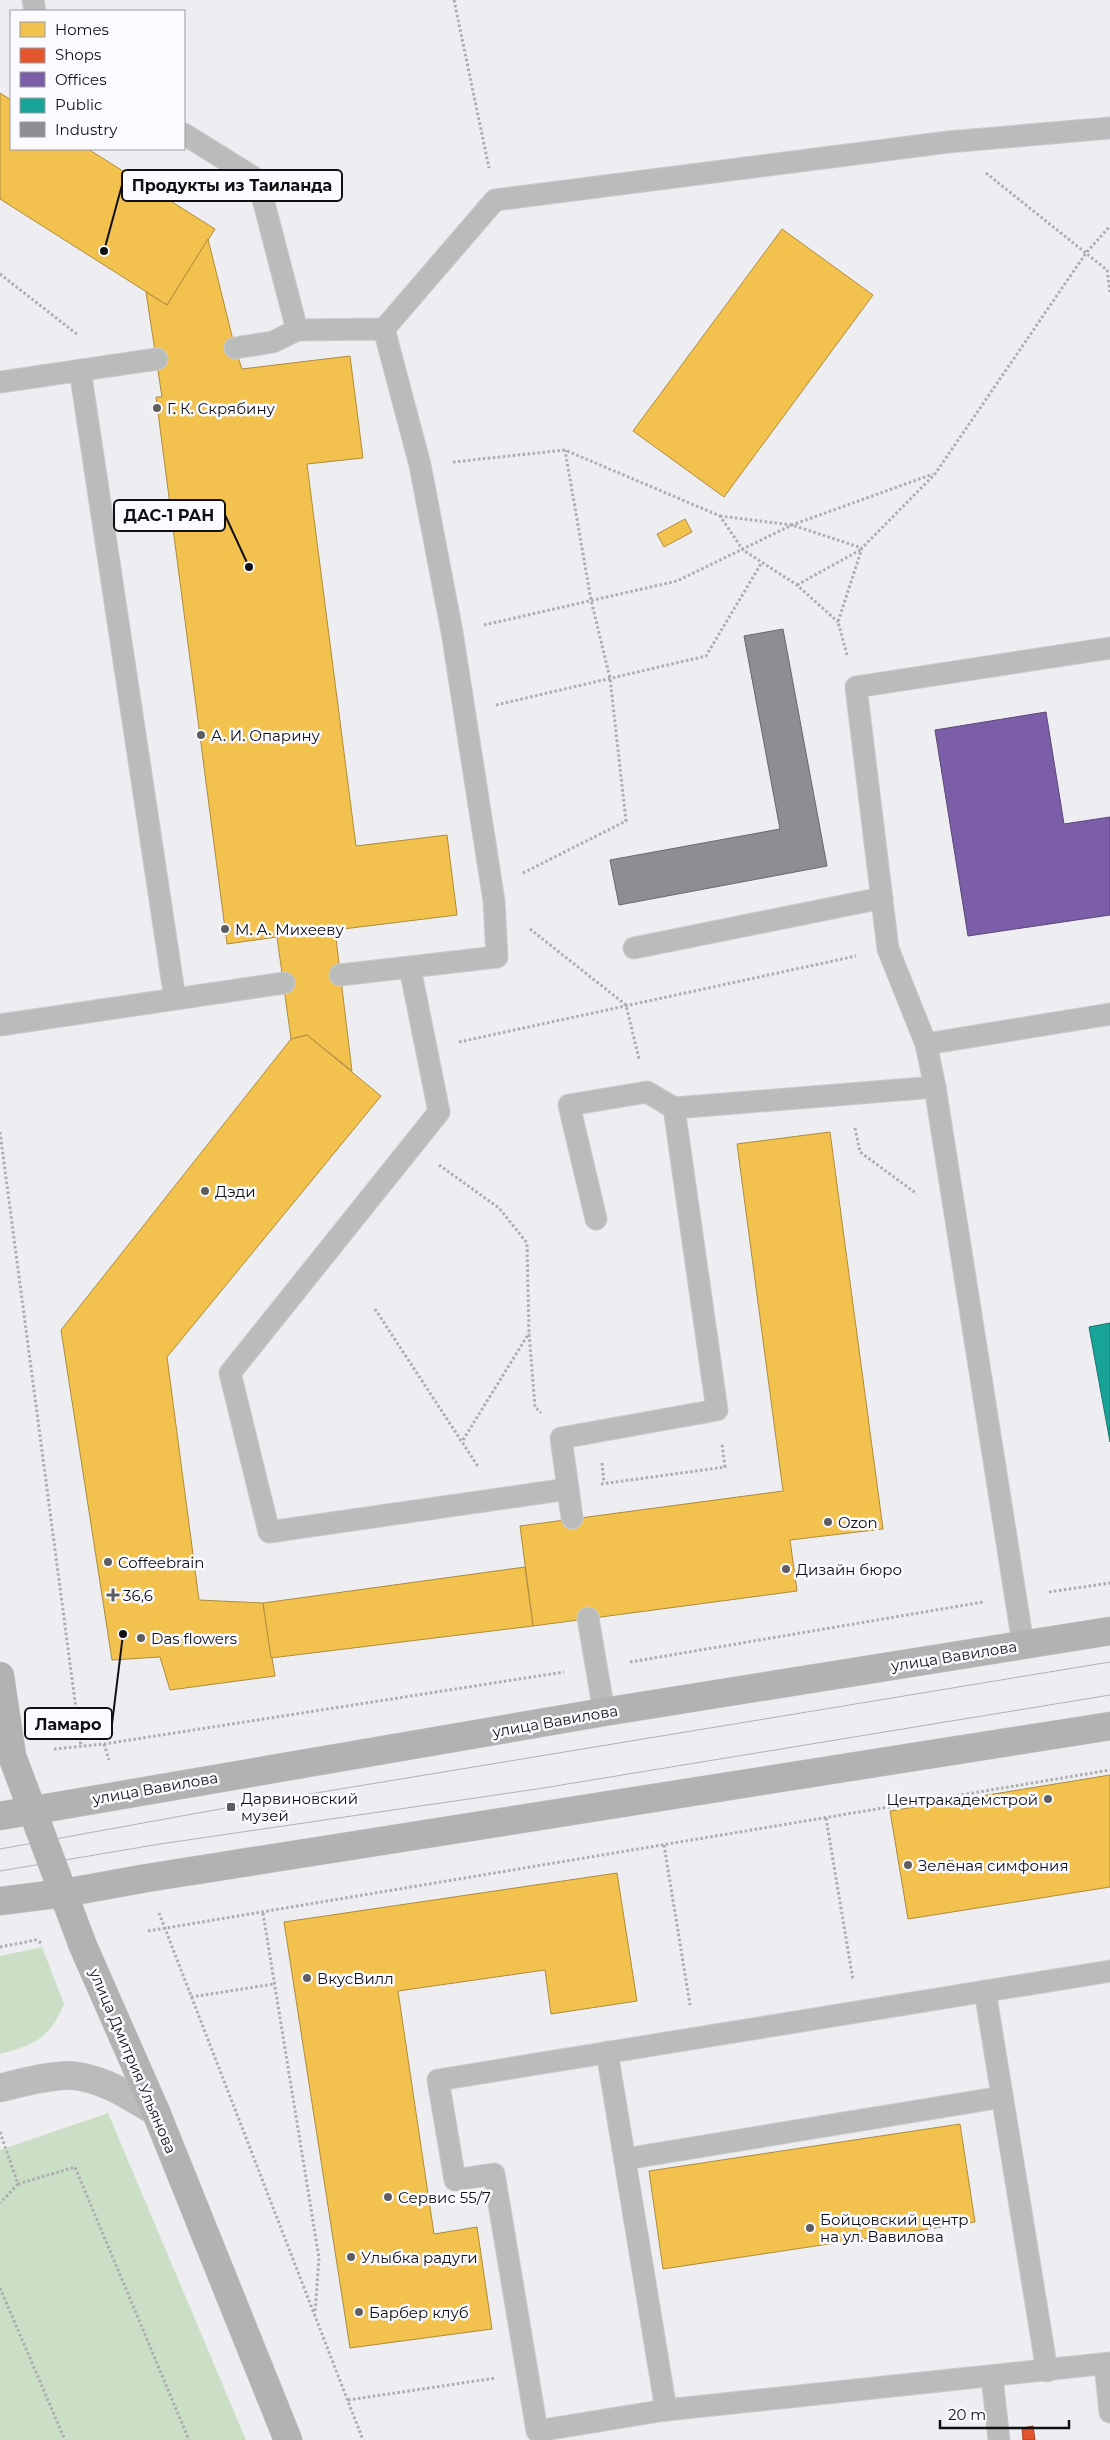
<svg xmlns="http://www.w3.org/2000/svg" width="1110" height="2440" font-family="Montserrat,sans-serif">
<rect width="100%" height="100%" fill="#eeeef2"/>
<g fill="#cbdfc7">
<path d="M42,1947L64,2004C49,2039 36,2044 0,2054V1956Z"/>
<polygon points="108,2113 246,2440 0,2440 0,2150"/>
</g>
<g fill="#f2c14e" stroke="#ae8c3c">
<polygon points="0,93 11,100 11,149 88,149 215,229 167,305 0,199"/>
<polygon points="782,229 873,295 724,497 633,431"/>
<polygon points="208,239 235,348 242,369 350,356 363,458 307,464 356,846 447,835 457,915 335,930 352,1071 307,1035 291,1039 277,937 227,944 156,397 162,397 146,292 167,305"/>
<polygon points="685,519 692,532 664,547 657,534"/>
<polygon points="307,1035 381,1096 167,1357 199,1600 263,1603 275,1676 170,1690 160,1657 112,1660 61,1330 291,1039"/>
<polygon points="830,1132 883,1529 790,1540 797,1591 533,1626 520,1526 783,1491 737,1144"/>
<polygon points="525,1567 533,1626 271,1658 263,1603"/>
<polygon points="1110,1775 1110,1887 908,1919 890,1811"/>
<polygon points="617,1873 637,2001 551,2014 545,1970 398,1991 434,2234 477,2227 492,2329 350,2348 284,1922"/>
<polygon points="960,2124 975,2222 663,2269 649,2171"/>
</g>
<polygon fill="#e4572e" stroke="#a44226" points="1033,2426 1035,2440 1023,2440 1022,2428"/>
<polygon fill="#7b5ea7" stroke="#5b477a" points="1046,712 1064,824 1110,817 1110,915 968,936 935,730"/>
<polygon fill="#17a398" stroke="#157770" points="1110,1323 1110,1442 1089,1327"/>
<polygon fill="#8d8d92" stroke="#68686c" points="783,629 827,866 619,905 610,860 780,829 744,636"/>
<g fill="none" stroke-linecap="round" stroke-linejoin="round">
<defs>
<g id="service">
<polyline points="33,0 35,11"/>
<polyline points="184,134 258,180 297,330 273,342 235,348"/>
<polyline points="384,329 495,200 948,142 1110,128"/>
<polyline points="297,330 384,329 420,465 452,632 494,901 497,957 340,975"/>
<polyline points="80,370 175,999"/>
<polyline points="0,382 157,359"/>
<polyline points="634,948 882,898"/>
<polyline points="410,968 439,1112 230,1373 269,1532 568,1489 561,1438 717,1410 674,1108 935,1087 926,1044 888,949 856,687 1110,648"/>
<polyline points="0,1025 284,983"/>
<polyline points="926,1044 1110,1014"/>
<polyline points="935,1087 1023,1644"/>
<polyline points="596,1219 569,1105 647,1092 674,1108"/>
<polyline points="568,1489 572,1518"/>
<polyline points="588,1618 604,1712"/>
<polyline points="985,1991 1047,2371"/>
<polyline points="607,2052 666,2410 537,2431 494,2174 455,2180 438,2080 1110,1971"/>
<polyline points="625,2159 1002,2097"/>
<polyline points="1105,2364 1110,2412"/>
<polyline points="992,2377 999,2440"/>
<polyline points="666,2410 1110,2363"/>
</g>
<path id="minor" d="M0,2088C20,2083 56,2073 76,2076C106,2080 131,2097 156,2112"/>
<g id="secondary">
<polyline points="0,1676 12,1756 83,1946 156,2112 288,2440"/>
<polyline points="0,1816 604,1712 1110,1631"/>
<polyline points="0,1901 64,1893 147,1878 1110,1726"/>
</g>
</defs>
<use href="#service" stroke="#cbcbcd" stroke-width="23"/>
<use href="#minor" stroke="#cbcbcd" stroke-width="29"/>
<use href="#secondary" stroke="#cbcbcd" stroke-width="29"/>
<g stroke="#adadaf" stroke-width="3" stroke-dasharray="2.5 2.5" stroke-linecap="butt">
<polyline points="454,0 489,168"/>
<polyline points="986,173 1107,270 1110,292"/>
<polyline points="0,274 78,335"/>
<polyline points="453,462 565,450 720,516 743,550 797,585 838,622"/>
<polyline points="720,516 792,525 862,548"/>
<polyline points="797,585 862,549"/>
<polyline points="484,625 677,581 792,525 933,474"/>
<polyline points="847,655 838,622 862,548 935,474 1086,253 1110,226"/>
<polyline points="496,705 706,656 762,562"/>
<polyline points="523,873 626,821 610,678 591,600 565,450"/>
<polyline points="530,929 626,1005 639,1059"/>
<polyline points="459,1042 856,956"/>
<polyline points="855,1128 860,1152 917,1194"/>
<polyline points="0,1132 81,1747"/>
<polyline points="439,1165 499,1208 527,1243 529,1333 535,1407 541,1413"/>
<polyline points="375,1309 479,1468"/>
<polyline points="463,1440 529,1333"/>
<polyline points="602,1463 604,1483"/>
<polyline points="601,1484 725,1467 722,1444"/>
<polyline points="1049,1592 1110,1583"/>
<polyline points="630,1662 983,1602"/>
<polyline points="104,1744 109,1760"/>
<polyline points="54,1749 104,1744 564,1672"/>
<polyline points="826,1818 853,1980"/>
<polyline points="664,1845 690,2005"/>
<polyline points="159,1913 363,2440"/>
<polyline points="263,1913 319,2258 315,2313"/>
<polyline points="148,1931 1110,1770"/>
<polyline points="0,1947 36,1940 43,1944"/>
<polyline points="191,1997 274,1984"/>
<polyline points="0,2132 18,2184 0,2203"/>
<polyline points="18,2184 75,2167 189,2440"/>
<polyline points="0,2288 65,2440"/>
<polyline points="348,2400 496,2378"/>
</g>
<use href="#service" stroke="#babcbc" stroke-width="21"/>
<use href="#minor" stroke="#babcbc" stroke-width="28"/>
<use href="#secondary" stroke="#b1b2b2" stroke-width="28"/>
<g stroke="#b2b2b4" stroke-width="1">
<polyline points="0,1849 231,1807 1110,1662"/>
<polyline points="0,1871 160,1844 537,1789 1110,1695"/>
</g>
</g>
<g fill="#5e5e60" stroke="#fafaff" stroke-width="2">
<circle cx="157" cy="408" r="5"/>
<circle cx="201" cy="735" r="5"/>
<circle cx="225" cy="929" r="5"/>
<circle cx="205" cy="1191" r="5"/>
<circle cx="828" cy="1522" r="5"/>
<circle cx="108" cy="1562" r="5"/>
<circle cx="786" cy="1569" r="5"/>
<path d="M110.5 1587.5h5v5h5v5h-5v5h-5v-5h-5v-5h5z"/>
<circle cx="141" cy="1638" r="5"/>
<circle cx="1048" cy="1799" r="5"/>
<rect x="226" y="1802" width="10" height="10" rx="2.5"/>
<circle cx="908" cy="1865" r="5"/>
<circle cx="307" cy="1978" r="5"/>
<circle cx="388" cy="2197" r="5"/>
<circle cx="810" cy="2228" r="5"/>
<circle cx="351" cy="2257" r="5"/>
<circle cx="359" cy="2312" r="5"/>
</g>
<g text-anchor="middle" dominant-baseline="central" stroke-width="5" stroke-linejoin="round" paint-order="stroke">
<g font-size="15" fill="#101012" stroke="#fafaff" text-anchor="start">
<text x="167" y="408">Г. К. Скрябину</text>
<text x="211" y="735">А. И. Опарину</text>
<text x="235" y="929">М. А. Михееву</text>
<text x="215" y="1191">Дэди</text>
<text x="838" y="1522">Ozon</text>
<text x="118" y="1562">Coffeebrain</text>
<text x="796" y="1569">Дизайн бюро</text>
<text x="123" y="1595">36,6</text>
<text x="151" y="1638">Das flowers</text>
<text x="241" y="1798">Дарвиновский<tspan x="241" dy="17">музей</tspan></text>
<text x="1038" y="1799" text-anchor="end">Центракадемстрой</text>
<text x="918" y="1865">Зелёная симфония</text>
<text x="317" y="1978">ВкусВилл</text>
<text x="398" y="2197">Сервис 55/7</text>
<text x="820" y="2219">Бойцовский центр<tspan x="820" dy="17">на ул. Вавилова</tspan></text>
<text x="361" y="2257">Улыбка радуги</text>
<text x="369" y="2312">Барбер клуб</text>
</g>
<g font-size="15" fill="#101012" stroke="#fafaff">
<text transform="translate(954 1656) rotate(-9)">улица Вавилова</text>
<text transform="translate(555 1721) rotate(-10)">улица Вавилова</text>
<text transform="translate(155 1788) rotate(-10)">улица Вавилова</text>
<text transform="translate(133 2061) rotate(67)">улица Дмитрия Ульянова</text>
</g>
</g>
<path fill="none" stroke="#101012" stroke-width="2" d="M104 251L122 185M249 567L225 515M123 1634L112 1724"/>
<g fill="#101012" stroke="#fafaff" stroke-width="2">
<circle cx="104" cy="251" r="5"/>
<circle cx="249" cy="567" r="5"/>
<circle cx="123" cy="1634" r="5"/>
</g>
<g fill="#fafaff" stroke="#101012" stroke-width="2">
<rect x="122" y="170" width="220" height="31" rx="5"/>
<rect x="114" y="500" width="111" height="31" rx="5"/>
<rect x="25" y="1708" width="87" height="31" rx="5"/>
</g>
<g font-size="16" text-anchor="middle" font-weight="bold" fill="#101012">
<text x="232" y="191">Продукты из Таиланда</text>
<text x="169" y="521">ДАС-1 РАН</text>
<text x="68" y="1730">Ламаро</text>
</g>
<rect x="10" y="10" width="175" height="140" fill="#fafaff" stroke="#9c9ca0"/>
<rect x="20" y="22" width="25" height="15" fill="#f2c14e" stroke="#9c9ca0"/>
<text x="55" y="35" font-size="15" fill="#101012">Homes</text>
<rect x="20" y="48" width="25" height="15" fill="#e4572e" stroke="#9c9ca0"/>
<text x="55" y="60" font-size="15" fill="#101012">Shops</text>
<rect x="20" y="72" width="25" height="15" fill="#7b5ea7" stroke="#9c9ca0"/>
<text x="55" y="85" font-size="15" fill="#101012">Offices</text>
<rect x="20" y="98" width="25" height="15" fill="#17a398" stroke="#9c9ca0"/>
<text x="55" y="110" font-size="15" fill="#101012">Public</text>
<rect x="20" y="122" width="25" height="15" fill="#8d8d92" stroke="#9c9ca0"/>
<text x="55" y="135" font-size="15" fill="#101012">Industry</text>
<path d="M940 2420v8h129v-8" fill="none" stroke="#101012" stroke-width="2.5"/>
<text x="948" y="2420" font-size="15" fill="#101012" stroke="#fafaff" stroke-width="4" paint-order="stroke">20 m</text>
</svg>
